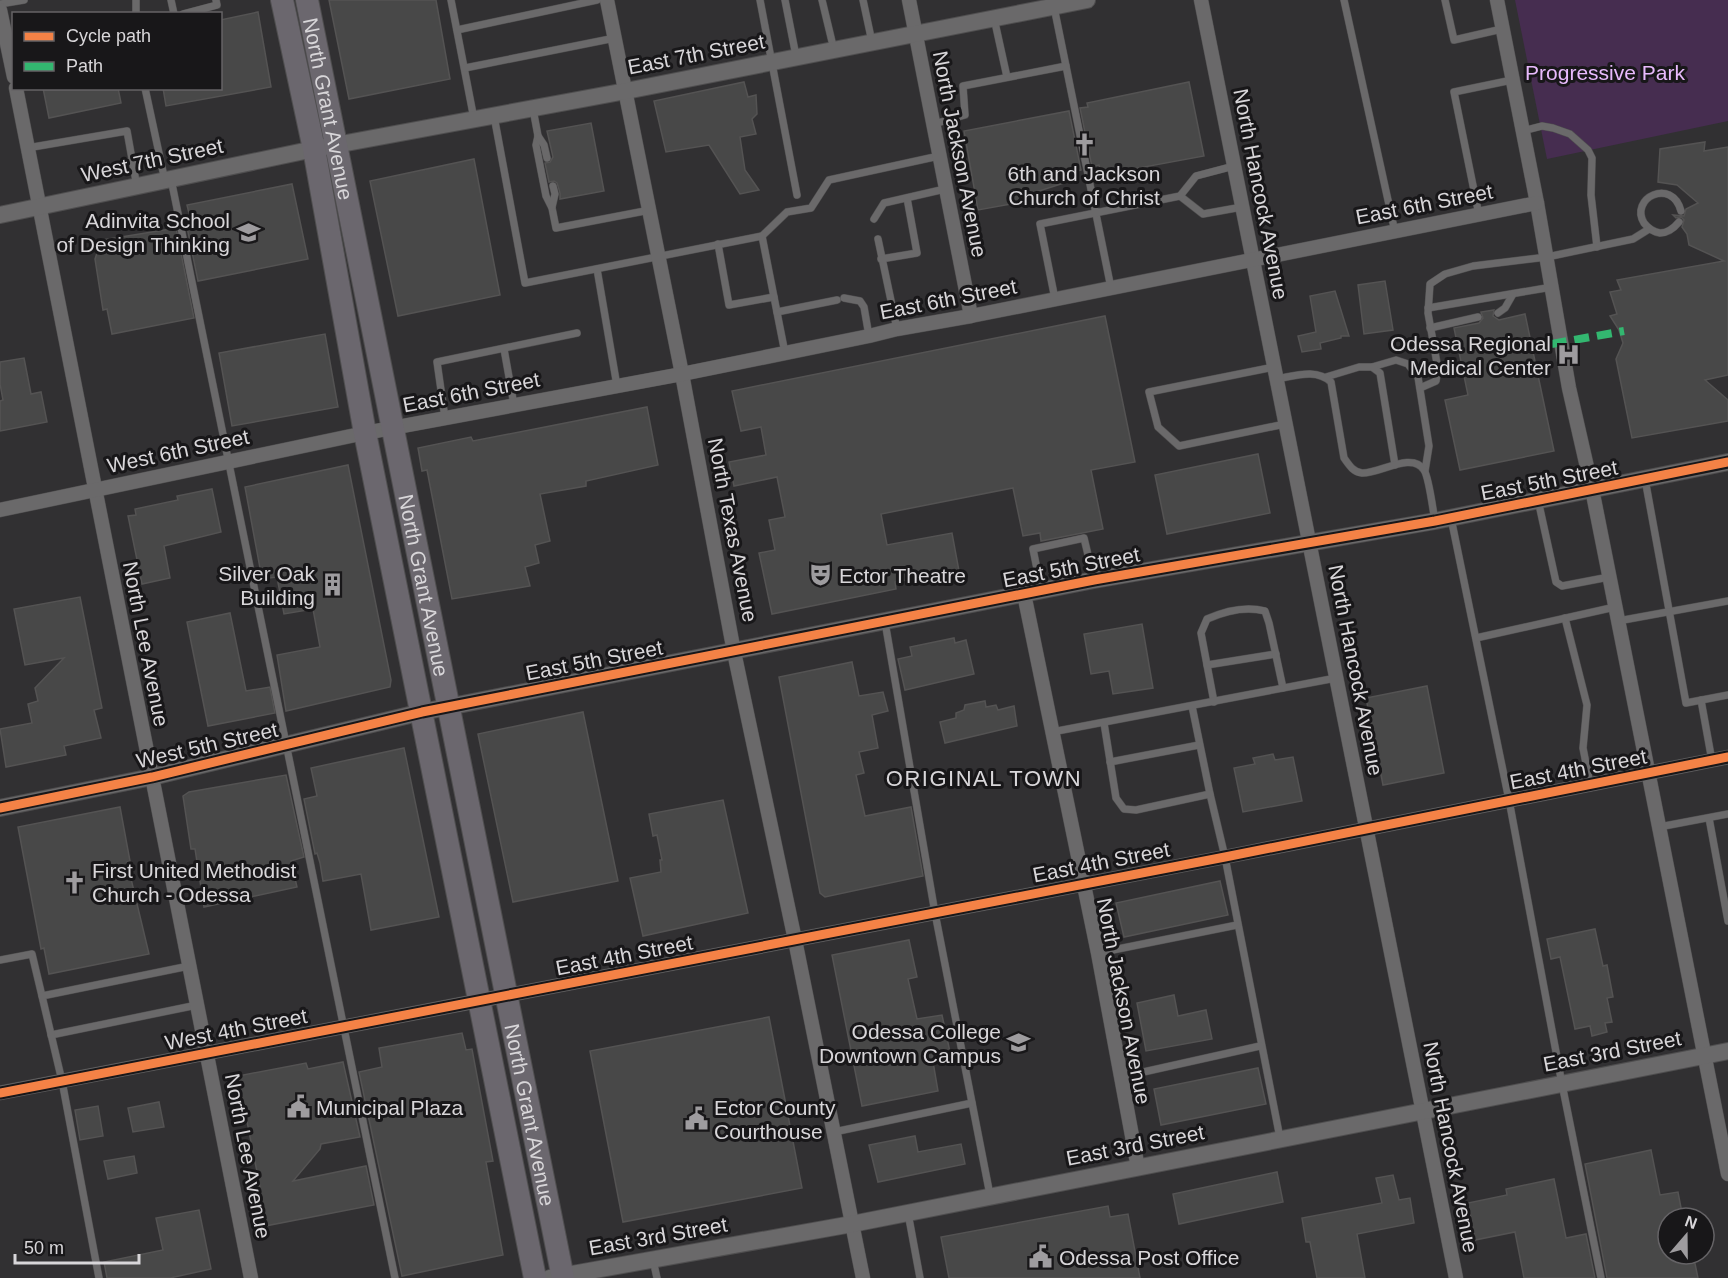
<svg xmlns="http://www.w3.org/2000/svg" width="1728" height="1278" font-family="Helvetica,sans-serif">
<rect width="100%" height="100%" fill="#313032"/>
<polygon fill="#462d50" points="1515,0 1728,0 1728,121 1547,159"/>
<g fill="#484848" stroke="#545353" stroke-width="1.5">
<polygon points="329,0 436,0 450,79 349,99"/>
<polygon points="258,12 271,87 166,106 163,88 220,88 220,20"/>
<polygon points="744,82 748,97 756,95 757,114 752,119 756,134 740,137 745,170 759,190 740,194 709,145 666,152 654,101"/>
<polygon points="1189,82 1204,156 1101,175 1099,165 1092,167 1080,108 1088,107 1087,103"/>
<polygon points="43,88 118,88 121,103 49,118"/>
<polygon points="1069,111 1081,170 1064,175 1067,182 1036,192 1038,199 978,210 964,131"/>
<polygon points="591,123 604,191 560,199 560,193 557,183 554,181 549,182 545,163 550,162 553,157 547,131"/>
<polygon points="1705,142 1704,151 1728,147 1728,375 1705,380 1728,400 1728,421 1632,438 1616,359 1623,343 1619,330 1610,316 1617,314 1610,292 1621,290 1617,280 1724,261 1689,245 1687,234 1682,227 1684,220 1681,217 1676,218 1673,215 1684,216 1686,209 1698,203 1677,185 1658,182 1660,149"/>
<polygon points="474,159 500,295 398,316 370,181"/>
<polygon points="292,184 308,259 198,281 187,227 192,226 187,205"/>
<polygon points="176,228 194,318 112,334 107,309 103,310 95,259 97,253 103,247 103,240"/>
<polygon points="1385,281 1393,330 1364,334 1358,285"/>
<polygon points="1335,291 1349,336 1341,336 1341,338 1320,343 1321,349 1302,352 1298,336 1316,332 1310,296"/>
<polygon points="1494,310 1493,316 1499,320 1525,314 1554,451 1460,470 1445,400 1468,395 1454,328 1479,323 1483,318 1481,312"/>
<polygon points="1105,316 1135,462 1091,470 1103,529 1041,541 1040,533 1023,536 1013,488 881,514 887,545 952,533 959,571 895,582 896,589 772,614 759,553 775,550 769,520 785,517 777,477 734,486 729,462 766,455 761,427 741,431 732,391"/>
<polygon points="325,334 338,407 232,426 219,353"/>
<polygon points="24,358 31,394 41,392 47,422 0,431 0,401 3,400 0,384 0,362"/>
<polygon points="647,407 658,465 586,481 586,486 540,494 550,541 535,545 539,563 525,567 530,586 452,599 427,470 422,471 418,448 471,437 473,441"/>
<polygon points="1258,454 1270,513 1167,534 1155,475"/>
<polygon points="348,465 391,680 390,687 286,711 277,655 320,647 313,609 284,614 277,577 262,579 245,487"/>
<polygon points="212,489 221,532 164,546 170,578 142,584 128,516 136,515 135,509 178,500 177,496"/>
<polygon points="80,597 102,708 94,710 101,738 64,746 66,755 6,767 0,729 32,723 28,704 38,701 35,688 64,658 25,665 14,609"/>
<polygon points="230,613 246,691 270,687 275,713 208,726 187,622"/>
<polygon points="1142,624 1153,688 1113,694 1109,671 1091,674 1084,634"/>
<polygon points="954,638 955,643 966,640 974,674 905,690 898,659 912,656 910,647"/>
<polygon points="852,662 859,696 883,692 888,711 872,715 878,748 859,752 864,773 856,775 865,816 911,807 923,876 825,897 820,893 779,677"/>
<polygon points="1427,686 1444,773 1383,785 1366,698"/>
<polygon points="985,701 986,707 996,705 998,710 1014,706 1017,726 945,743 940,722 956,718 956,713 964,710 965,705"/>
<polygon points="583,712 618,881 513,902 478,734"/>
<polygon points="404,748 439,917 371,930 361,874 323,881 320,863 317,853 315,854 304,799 317,796 311,768"/>
<polygon points="1273,754 1275,760 1293,757 1302,801 1243,812 1234,768 1255,764 1253,758"/>
<polygon points="286,775 304,857 291,861 297,887 204,907 195,849 191,849 183,796 189,792"/>
<polygon points="723,800 748,913 643,936 630,878 661,872 660,860 662,860 657,835 653,836 649,814"/>
<polygon points="120,807 130,861 127,862 149,954 49,974 44,948 41,949 18,827"/>
<polygon points="1220,881 1228,915 1124,937 1116,903"/>
<polygon points="1595,929 1603,966 1607,965 1613,997 1607,998 1612,1022 1605,1023 1607,1032 1592,1036 1590,1026 1575,1029 1560,957 1551,959 1547,939"/>
<polygon points="909,940 917,977 908,979 917,1019 942,1015 950,1052 932,1056 938,1091 862,1106 832,955"/>
<polygon points="1174,995 1178,1016 1206,1010 1212,1039 1146,1051 1137,1003"/>
<polygon points="769,1017 802,1188 623,1222 590,1051"/>
<polygon points="462,1033 466,1050 472,1049 493,1161 486,1162 503,1255 402,1276 359,1072 382,1067 379,1048"/>
<polygon points="343,1062 360,1137 321,1144 320,1149 293,1181 366,1166 374,1205 265,1226 257,1187 260,1187 238,1076 306,1063 308,1069"/>
<polygon points="1258,1068 1266,1104 1161,1125 1154,1089"/>
<polygon points="159,1102 164,1127 133,1132 128,1108"/>
<polygon points="98,1106 103,1136 80,1140 75,1110"/>
<polygon points="915,1136 918,1152 961,1144 965,1164 878,1182 869,1145"/>
<polygon points="1651,1150 1660,1195 1678,1192 1682,1213 1666,1217 1668,1228 1668,1254 1693,1254 1698,1278 1607,1278 1585,1164"/>
<polygon points="134,1156 137,1173 108,1179 104,1161"/>
<polygon points="1277,1172 1283,1202 1179,1224 1173,1194"/>
<polygon points="1393,1175 1399,1200 1410,1198 1414,1223 1357,1234 1365,1278 1317,1278 1310,1242 1306,1242 1302,1218 1382,1203 1376,1178"/>
<polygon points="1554,1179 1566,1238 1586,1234 1595,1278 1524,1278 1515,1232 1475,1240 1468,1203 1507,1195 1506,1189"/>
<polygon points="1108,1206 1110,1217 1128,1214 1140,1278 949,1278 941,1237"/>
<polygon points="199,1210 211,1269 170,1278 107,1278 104,1262 163,1250 156,1218"/>
</g>
<g fill="none" stroke-linecap="round" stroke-linejoin="round">
<defs>
<g id="service">
<polyline points="136,0 136,14"/>
<polyline points="171,0 174,14"/>
<polyline points="451,0 474,119"/>
<polyline points="760,0 797,195"/>
<polyline points="785,0 796,56"/>
<polyline points="822,0 834,50"/>
<polyline points="863,0 872,42"/>
<polyline points="1344,0 1395,232"/>
<polyline points="1445,0 1454,40 1502,29"/>
<polyline points="0,4 24,0"/>
<polyline points="1054,7 1066,66"/>
<polyline points="183,14 217,5 216,0"/>
<polyline points="994,18 1007,77"/>
<polyline points="457,30 597,0"/>
<polyline points="465,68 615,38"/>
<polyline points="145,88 165,181"/>
<polyline points="533,109 538,136 536,145 546,196 552,208 556,228 650,210"/>
<polyline points="494,116 525,283 762,236 787,212 811,208 829,180 939,156"/>
<polyline points="934,124 965,115 963,86 1066,66 1111,288"/>
<polyline points="1523,131 1542,126 1553,128 1570,134 1588,150 1592,158 1591,195 1597,247"/>
<polyline points="538,136 544,145 547,158"/>
<polyline points="27,148 127,131 137,187"/>
<path d="M171,179C249,545 319,912 395,1278"/>
<polyline points="1180,196 1203,214 1242,207"/>
<polyline points="552,207 555,194 553,186"/>
<polyline points="1479,215 1454,92 1512,80"/>
<polyline points="874,219 884,203 945,189"/>
<path d="M1679,222C1674,228 1668,233 1660,233C1653,232 1648,228 1644,223C1629,198 1672,177 1681,211"/>
<polyline points="762,236 785,353"/>
<polyline points="878,239 897,329"/>
<polyline points="718,244 729,305 774,297"/>
<polyline points="881,259 917,253 907,198"/>
<polyline points="597,269 617,386"/>
<polyline points="844,298 860,301 864,307 869,336"/>
<polyline points="1055,299 1040,224 1180,196 1196,176 1234,166"/>
<polyline points="1428,308 1552,287"/>
<polyline points="777,312 837,300"/>
<polyline points="1498,313 1505,308 1513,294"/>
<polyline points="1430,328 1478,317"/>
<polyline points="504,349 514,405"/>
<polyline points="1274,367 1149,392 1158,427 1179,446 1285,424"/>
<polyline points="1372,367 1396,360 1408,364 1418,377 1429,446 1425,471"/>
<polyline points="1326,377 1359,367 1372,367 1380,373 1395,465"/>
<path d="M1276,379C1295,376 1316,368 1331,382L1344,458C1349,465 1353,472 1362,473C1379,474 1412,451 1424,470C1429,477 1433,511 1435,521"/>
<polyline points="1420,388 1436,381 1438,369 1428,313 1430,284 1445,274 1473,266 1547,257 1633,239 1649,229"/>
<polyline points="445,418 437,362 577,333"/>
<polyline points="1645,479 1686,703 1728,695"/>
<polyline points="1538,500 1556,582 1562,586 1609,577"/>
<polyline points="1451,518 1509,800 1562,1084 1601,1278"/>
<polyline points="1041,589 1033,549 1084,538 1094,580"/>
<polyline points="1565,618 1587,705 1583,748 1590,784"/>
<polyline points="1618,621 1728,601"/>
<polyline points="885,622 935,913 990,1195"/>
<polyline points="1476,638 1615,607"/>
<polyline points="1207,665 1276,654"/>
<polyline points="1701,700 1712,761"/>
<path d="M1214,702L1201,633L1207,619C1225,611 1246,606 1265,611L1269,623L1283,688"/>
<polyline points="1192,706 1210,794 1225,857 1280,1138"/>
<polyline points="1104,723 1116,798 1124,809 1136,810 1210,794"/>
<polyline points="1052,732 1336,678"/>
<polyline points="1110,762 1199,745"/>
<polyline points="1709,818 1728,921"/>
<polyline points="1659,827 1728,814"/>
<polyline points="1098,953 1237,925"/>
<polyline points="0,960 32,954 42,996"/>
<polyline points="51,1035 197,1005"/>
<polyline points="1121,1077 1260,1046"/>
<polyline points="834,1132 972,1103"/>
<polyline points="908,1213 920,1278"/>
<polyline points="653,1260 657,1278"/>
<polyline points="99,1278 62,1081 42,996 189,966"/>
</g>
<g id="minor">
<polyline points="607,0 682,374 734,652 795,940 863,1278"/>
<polyline points="909,0 971,316"/>
<polyline points="1201,0 1456,1278"/>
<polyline points="1497,0 1537,203 1569,388 1592,489 1728,1174"/>
<polyline points="0,10 14,77"/>
<polyline points="16,88 251,1278"/>
<polyline points="0,510 365,433 682,374 869,336 897,329 971,316 1537,203"/>
<polyline points="1024,594 1098,953 1138,1168"/>
<polyline points="0,1093 1225,857 1728,757"/>
</g>
<g id="tertiary">
<polyline points="0,215 314,149 626,91 1087,0"/>
<polyline points="0,808 152,777 422,712 1094,580 1435,521 1728,462"/>
<polyline points="550,1278 852,1224 1728,1051"/>
</g>
<g id="primary">
<polyline points="282,0 314,149 365,433 535,1278"/>
<path id="s1" d="M307,0L563,1278"/>
</g>
</defs>
<use href="#service" stroke="#4f4e4f" stroke-width="8"/>
<use href="#minor" stroke="#4f4e4f" stroke-width="15"/>
<use href="#tertiary" stroke="#4f4e4f" stroke-width="18"/>
<use href="#primary" stroke="#4f4e4f" stroke-width="24"/>
<use href="#service" stroke="#6a696a" stroke-width="7"/>
<use href="#minor" stroke="#6a696a" stroke-width="14"/>
<use href="#tertiary" stroke="#6a696a" stroke-width="16"/>
<use href="#primary" stroke="#6b676e" stroke-width="22"/>
<polyline stroke="#33b770" stroke-width="8" stroke-dasharray="15 8" stroke-linecap="butt" points="1529,348 1624,331"/>
<defs>
<g id="cycleway">
<polyline points="0,808 152,777 422,712 1094,580 1435,521 1728,462"/>
<polyline points="0,1093 1225,857 1728,757"/>
</g>
</defs>
<use href="#cycleway" stroke="#181719" stroke-width="13"/>
<use href="#cycleway" stroke="#f48246" stroke-width="9"/>
</g>
<defs>
<symbol id="church-bare" viewBox="-9 -9 18 18"><path d="M-1.2-6h2.4v3.5h3.3v2.4h-3.3V6h-2.4V-.1h-3.3v-2.4h3.3Z" fill="#9e9c9f" stroke="#181719" stroke-width="2.5" paint-order="stroke"/></symbol>
<symbol id="school-bare" viewBox="-9 -9 18 18"><path d="M0-5L7-2L0 1L-7-2ZM-4 1L0 2.5L4 1V4Q0 6-4 4Z" fill="#9e9c9f" stroke="#181719" stroke-width="2.5" paint-order="stroke"/></symbol>
<symbol id="hospital-bare" viewBox="-9 -9 18 18"><path d="M-5-5h3v3.5h4V-5h3V5h-3V1.5h-4V5h-3Z" fill="#9e9c9f" stroke="#181719" stroke-width="2.5" paint-order="stroke"/></symbol>
<symbol id="theatre-bare" viewBox="-9 -9 18 18"><path d="M-5-5.5Q0-4 5-5.5V0Q5 5 0 6Q-5 5-5 0ZM-3.3-2.5H-1v1.5H-3.3ZM1-2.5H3.3v1.5H1ZM-2.8 1Q0 5.5 2.8 1Z" fill="#9e9c9f" stroke="#181719" stroke-width="2.5" paint-order="stroke"/></symbol>
<symbol id="building-bare" viewBox="-9 -9 18 18"><path d="M-4-6H4V6H1V3H-1V6H-4ZM-2.5-4.3h1.7v1.8h-1.7ZM.8-4.3h1.7v1.8H.8ZM-2.5-1h1.7V.8h-1.7ZM.8-1h1.7V.8H.8Z" fill="#9e9c9f" stroke="#181719" stroke-width="2.5" paint-order="stroke"/></symbol>
<symbol id="university-bare" viewBox="-9 -9 18 18"><path d="M0-5L7-2L0 1L-7-2ZM-4 1L0 2.5L4 1V4Q0 6-4 4Z" fill="#9e9c9f" stroke="#181719" stroke-width="2.5" paint-order="stroke"/></symbol>
<symbol id="civic-bare" viewBox="-9 -9 18 18"><path d="M-.6-6.5H3V-4.5H.6V-3L4-1V1h2V6H-6V1h2V-1L-.6-3ZM-1.2 2.5V6h2.4V2.5Z" fill="#9e9c9f" stroke="#181719" stroke-width="2.5" paint-order="stroke"/></symbol>
</defs>
<g fill-rule="evenodd">
<use href="#church-bare" x="1068" y="128" width="33" height="33"/>
<use href="#school-bare" x="232" y="216" width="33" height="33"/>
<use href="#hospital-bare" x="1552" y="338" width="33" height="33"/>
<use href="#theatre-bare" x="804" y="558" width="33" height="33"/>
<use href="#building-bare" x="316" y="568" width="33" height="33"/>
<use href="#church-bare" x="58" y="866" width="33" height="33"/>
<use href="#university-bare" x="1002" y="1026" width="33" height="33"/>
<use href="#civic-bare" x="282" y="1090" width="33" height="33"/>
<use href="#civic-bare" x="680" y="1102" width="33" height="33"/>
<use href="#civic-bare" x="1024" y="1240" width="33" height="33"/>
</g>
<g text-anchor="middle" dominant-baseline="central" stroke-width="6" stroke-linejoin="round" paint-order="stroke">
<g font-size="21" fill="#d8d6d9" stroke="#181719">
<text transform="translate(696 54) rotate(-11)">East 7th Street</text>
<text stroke="none"><textPath href="#s1" startOffset="111">North Grant Avenue</textPath></text>
<text transform="translate(960 154) rotate(79)">North Jackson Avenue</text>
<text transform="translate(152 160) rotate(-12)">West 7th Street</text>
<text transform="translate(1261 194) rotate(79)">North Hancock Avenue</text>
<text transform="translate(1424 204) rotate(-11)">East 6th Street</text>
<text transform="translate(948 299) rotate(-11)">East 6th Street</text>
<text transform="translate(471 392) rotate(-11)">East 6th Street</text>
<text transform="translate(178 451) rotate(-12)">West 6th Street</text>
<text transform="translate(1549 480) rotate(-11)">East 5th Street</text>
<text transform="translate(733 530) rotate(79)">North Texas Avenue</text>
<text transform="translate(1071 567) rotate(-11)">East 5th Street</text>
<text stroke="none"><textPath href="#s1" startOffset="597">North Grant Avenue</textPath></text>
<text transform="translate(146 644) rotate(79)">North Lee Avenue</text>
<text transform="translate(594 660) rotate(-11)">East 5th Street</text>
<text transform="translate(1356 670) rotate(79)">North Hancock Avenue</text>
<text transform="translate(207 745) rotate(-13)">West 5th Street</text>
<text transform="translate(1578 769) rotate(-11)">East 4th Street</text>
<text transform="translate(1101 862) rotate(-11)">East 4th Street</text>
<text transform="translate(624 955) rotate(-11)">East 4th Street</text>
<text transform="translate(1124 1001) rotate(79)">North Jackson Avenue</text>
<text transform="translate(236 1029) rotate(-11)">West 4th Street</text>
<text transform="translate(1612 1051) rotate(-11)">East 3rd Street</text>
<text stroke="none"><textPath href="#s1" startOffset="1137">North Grant Avenue</textPath></text>
<text transform="translate(1135 1145) rotate(-11)">East 3rd Street</text>
<text transform="translate(1451 1147) rotate(79)">North Hancock Avenue</text>
<text transform="translate(248 1156) rotate(79)">North Lee Avenue</text>
<text transform="translate(658 1236) rotate(-10)">East 3rd Street</text>
</g>
<g font-size="21" fill="#e8bafd" stroke="#181719">
<text x="1605" y="72">Progressive Park</text>
</g>
<g font-size="21" fill="#d8d6d9" stroke="#181719" text-anchor="start">
<text x="1084" y="173" text-anchor="middle">6th and Jackson<tspan x="1084" dy="24">Church of Christ</tspan></text>
<text x="230" y="220" text-anchor="end">Adinvita School<tspan x="230" dy="24">of Design Thinking</tspan></text>
<text x="1551" y="343" text-anchor="end">Odessa Regional<tspan x="1551" dy="24">Medical Center</tspan></text>
<text x="315" y="573" text-anchor="end">Silver Oak<tspan x="315" dy="24">Building</tspan></text>
<text x="839" y="575">Ector Theatre</text>
<text x="92" y="870">First United Methodist<tspan x="92" dy="24">Church - Odessa</tspan></text>
<text x="1001" y="1031" text-anchor="end">Odessa College<tspan x="1001" dy="24">Downtown Campus</tspan></text>
<text x="316" y="1107">Municipal Plaza</text>
<text x="714" y="1107">Ector County<tspan x="714" dy="24">Courthouse</tspan></text>
<text x="1059" y="1257">Odessa Post Office</text>
</g>
<g font-size="22" letter-spacing="1.5" fill="#d8d6d9" stroke="#181719">
<text x="984" y="778">ORIGINAL TOWN</text>
</g>
</g>
<rect x="12" y="12" width="210" height="78" fill="#181719" stroke="#656366" stroke-width="1.5"/>
<rect x="24" y="32" width="30" height="9" fill="#f48246" stroke="#656366" stroke-width="1.5"/>
<text x="66" y="42" font-size="18" fill="#d8d6d9">Cycle path</text>
<rect x="24" y="62" width="30" height="9" fill="#33b770" stroke="#656366" stroke-width="1.5"/>
<text x="66" y="72" font-size="18" fill="#d8d6d9">Path</text>
<g transform="translate(1686 1236) rotate(20)"><circle r="28" fill="#181719" stroke="#656366" stroke-width="1.5"/>
<path d="M0-4.5L10 22L0 15L-10 22Z" fill="#9e9c9f"/>
<text y="-9" font-size="16" font-weight="bold" text-anchor="middle" fill="#d8d6d9">N</text>
</g>
<path d="M15 1254v9h124v-9" fill="none" stroke="#d8d6d9" stroke-width="3"/>
<text x="24" y="1254" font-size="18" fill="#d8d6d9" stroke="#181719" stroke-width="4.5" paint-order="stroke">50 m</text>
</svg>
